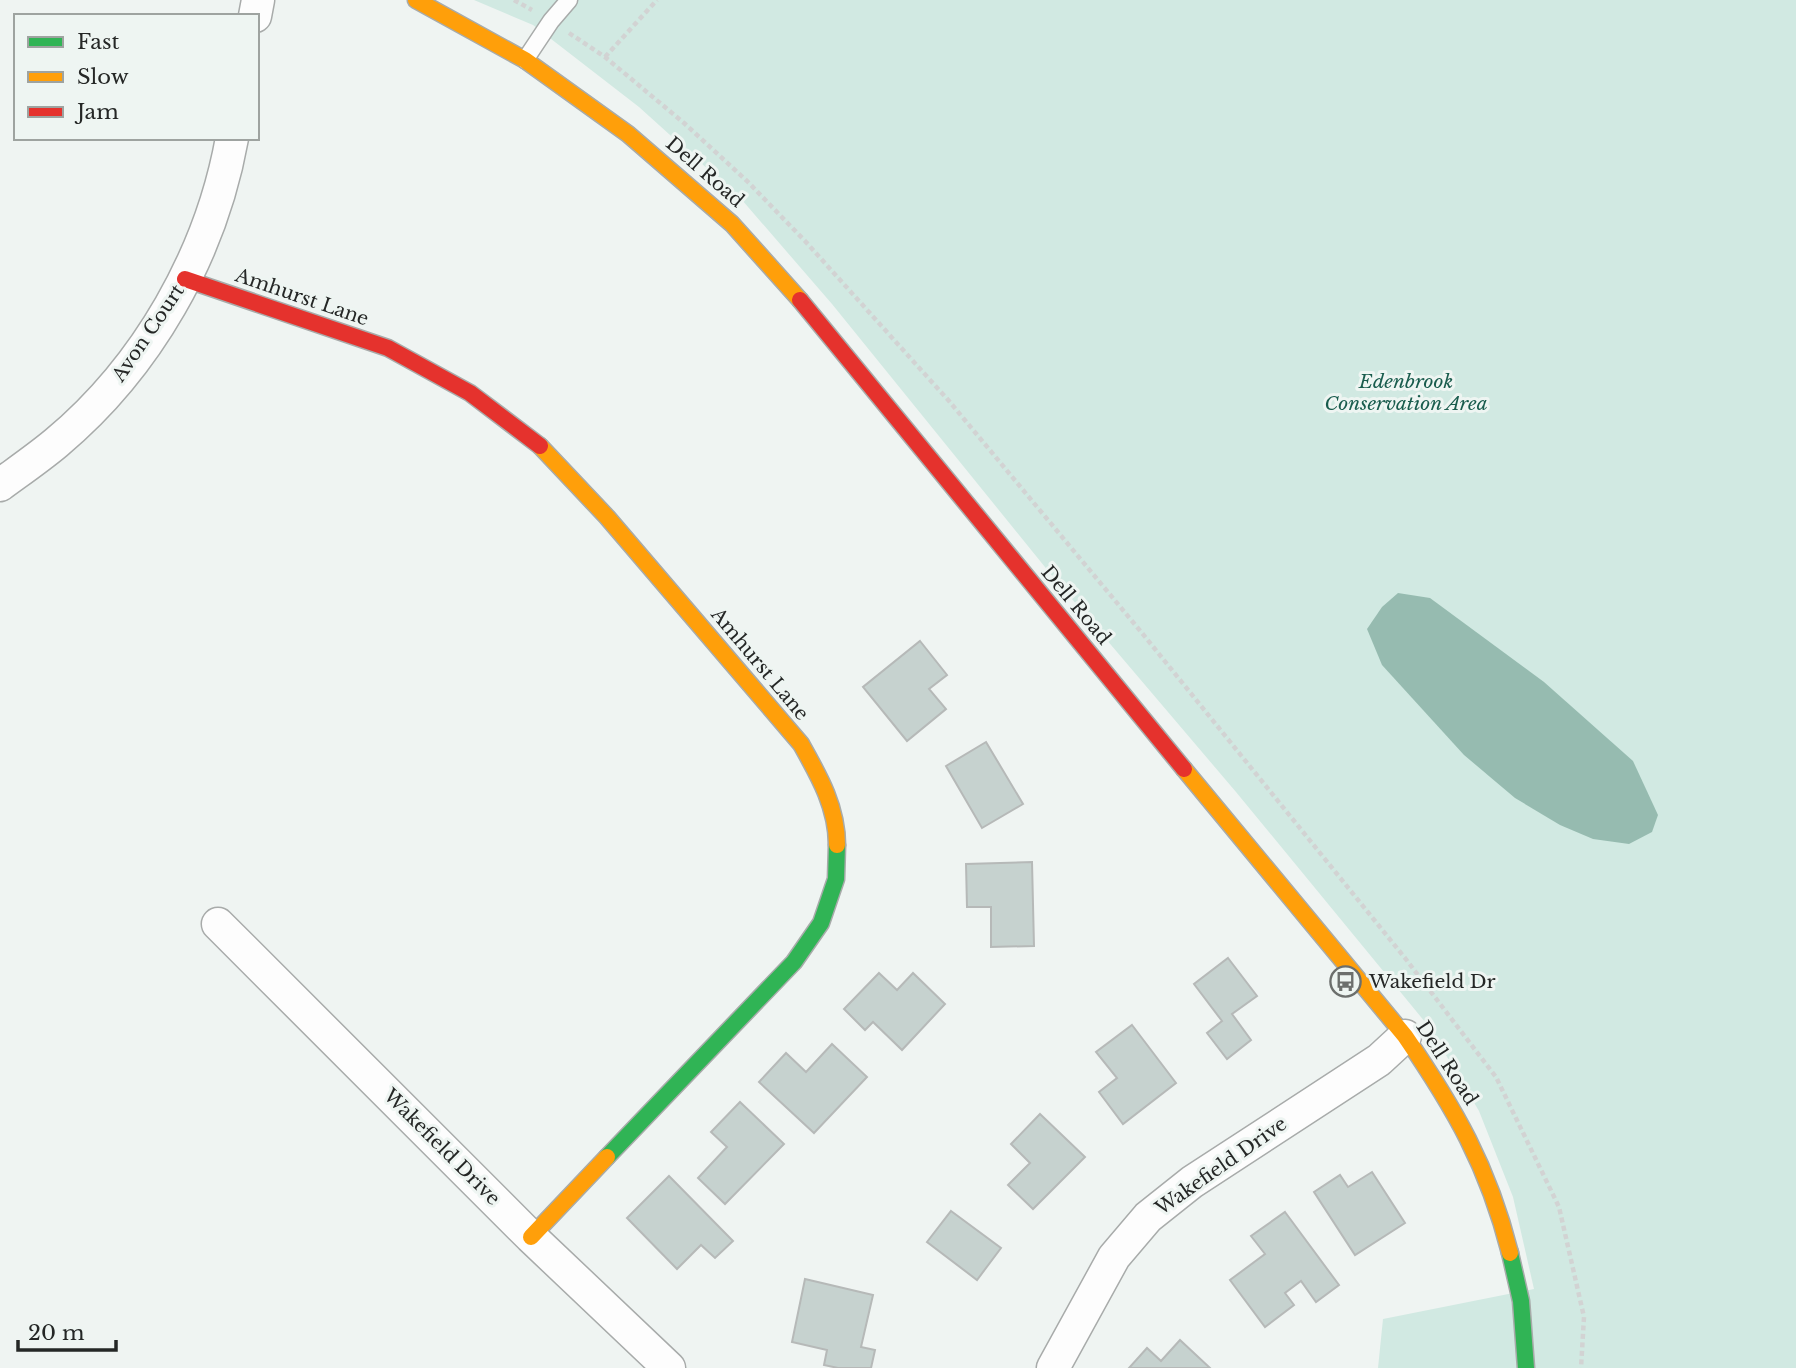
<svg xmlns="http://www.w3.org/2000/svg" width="1796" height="1368" font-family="'Libre Baskerville',serif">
<rect width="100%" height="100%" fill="#eff4f2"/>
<polygon fill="#d1e9e2" points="474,0 1796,0 1796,1368 1378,1368 1383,1319 1534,1289 1513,1197 1479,1111 1430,1028 1236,792 1049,572 832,304 742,200 639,107 533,25"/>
<polygon fill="#96bbb0" points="1398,593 1430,598 1544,682 1633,761 1658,815 1652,832 1629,844 1593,839 1560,825 1515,798 1464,755 1382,665 1367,629 1382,607"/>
<g fill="#c6d2cf" stroke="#b6b9b8" stroke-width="2">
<polygon points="920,641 947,675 929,689 946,709 907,741 863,687"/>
<polygon points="986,742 1023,804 982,828 946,766"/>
<polygon points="1032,862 1034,946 991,947 991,907 967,907 966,864"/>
<polygon points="1228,958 1257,996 1232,1014 1251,1040 1227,1059 1207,1033 1222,1021 1194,984"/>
<polygon points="879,973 897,990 913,973 945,1004 902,1050 873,1022 865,1030 844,1009"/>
<polygon points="1132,1025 1176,1083 1123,1124 1099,1092 1117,1078 1096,1052"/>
<polygon points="832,1044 867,1077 814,1133 759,1082 786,1053 806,1072"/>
<polygon points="740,1102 784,1144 725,1204 698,1178 727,1147 711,1132"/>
<polygon points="1040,1114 1085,1157 1033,1209 1008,1185 1030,1163 1011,1144"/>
<polygon points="1372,1172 1405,1223 1355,1255 1314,1192 1340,1175 1348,1187"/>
<polygon points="669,1176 733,1241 715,1258 701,1245 677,1269 627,1218"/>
<polygon points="951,1211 1001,1248 977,1280 927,1242"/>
<polygon points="1285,1212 1339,1285 1316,1302 1301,1281 1285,1293 1294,1305 1265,1327 1230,1280 1265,1254 1251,1236"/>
<polygon points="805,1279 873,1295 861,1347 875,1350 871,1368 838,1368 824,1365 827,1350 792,1342"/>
<polygon points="1180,1340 1210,1368 1129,1368 1147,1348 1161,1361"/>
</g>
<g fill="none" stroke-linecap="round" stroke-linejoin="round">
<defs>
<polyline id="lane" points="525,60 551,21 569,0"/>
<g id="street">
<polyline points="255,16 258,0"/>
<path d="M0,485C19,471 38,458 56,443C147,367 211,255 232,138"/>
<polyline points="218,924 531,1237 669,1368"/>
<polyline points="1053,1368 1114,1257 1148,1217 1192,1182 1379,1060 1405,1036"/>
</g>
<g id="fast">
<polyline points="607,1157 794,962 821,923 836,879 837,845"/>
<polyline points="1510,1253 1521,1301 1526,1368"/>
</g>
<g id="slow">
<polyline points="416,0 525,60 628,134 732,224 800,300"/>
<path d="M540,446L607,517L801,744C819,776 837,807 837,845"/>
<path d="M1184,769L1405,1036C1455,1109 1488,1166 1510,1253"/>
<polyline points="531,1237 607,1157"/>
</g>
<g id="jam">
<polyline points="185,279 388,348 470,393 540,446"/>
<polyline points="800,300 1184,769"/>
</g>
</defs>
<use href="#lane" stroke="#a8abaa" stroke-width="19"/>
<use href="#street" stroke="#a8abaa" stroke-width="35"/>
<use href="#fast" stroke="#a8abaa" stroke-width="19"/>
<use href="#slow" stroke="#a8abaa" stroke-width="19"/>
<use href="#jam" stroke="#a8abaa" stroke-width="19"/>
<g stroke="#d2d3d3" stroke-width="4.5" stroke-dasharray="5 3.5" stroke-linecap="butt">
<polyline points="514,0 532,10"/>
<polyline points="569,33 605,57 684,123 747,181 805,241 949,401 1142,633 1405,958 1496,1077 1559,1207 1584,1317 1581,1368"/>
<polyline points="605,57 657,0"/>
</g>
<use href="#lane" stroke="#fdfdfd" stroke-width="16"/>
<use href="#street" stroke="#fdfdfd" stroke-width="32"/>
<use href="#fast" stroke="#30b455" stroke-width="16"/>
<use href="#slow" stroke="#ff9f0a" stroke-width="16"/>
<use href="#jam" stroke="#e5322d" stroke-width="16"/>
</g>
<defs>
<symbol id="bus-ring" viewBox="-11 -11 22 22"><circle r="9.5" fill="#eef5f2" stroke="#6c6f6d" stroke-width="1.5"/><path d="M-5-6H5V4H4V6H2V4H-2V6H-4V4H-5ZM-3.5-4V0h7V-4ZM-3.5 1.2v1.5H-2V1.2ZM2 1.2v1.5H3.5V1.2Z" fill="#6c6f6d"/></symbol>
</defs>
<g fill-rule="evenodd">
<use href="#bus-ring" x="1328" y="964" width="35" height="35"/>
</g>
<g text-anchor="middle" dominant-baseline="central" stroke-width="6" stroke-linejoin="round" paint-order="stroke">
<g font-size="19" fill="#252726" stroke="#eef5f2">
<text transform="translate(705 172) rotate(41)">Dell Road</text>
<text transform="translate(302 297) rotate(19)">Amhurst Lane</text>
<text transform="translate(148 333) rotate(-56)">Avon Court</text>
<text transform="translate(1076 605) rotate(50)">Dell Road</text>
<text transform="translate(760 664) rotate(50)">Amhurst Lane</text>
<text transform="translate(1447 1063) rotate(57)">Dell Road</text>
<text transform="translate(442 1147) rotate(45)">Wakefield Drive</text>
<text transform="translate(1221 1166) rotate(-35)">Wakefield Drive</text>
</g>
<g font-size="19" font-style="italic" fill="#195c4d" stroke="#eef5f2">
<text x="1406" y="381">Edenbrook<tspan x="1406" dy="22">Conservation Area</tspan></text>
</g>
<g font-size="19" fill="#252726" stroke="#eef5f2" text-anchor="start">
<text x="1369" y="981">Wakefield Dr</text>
</g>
</g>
<rect x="14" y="14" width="245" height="126" fill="#eef5f2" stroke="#9ea3a0" stroke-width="2"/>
<rect x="28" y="37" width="35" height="10" fill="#30b455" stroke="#9ea3a0" stroke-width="2"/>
<text x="77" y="49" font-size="21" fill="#252726">Fast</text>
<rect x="28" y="72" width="35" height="10" fill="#ff9f0a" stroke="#9ea3a0" stroke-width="2"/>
<text x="77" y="84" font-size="21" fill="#252726">Slow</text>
<rect x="28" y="107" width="35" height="10" fill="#e5322d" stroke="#9ea3a0" stroke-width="2"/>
<text x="77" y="119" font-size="21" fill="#252726">Jam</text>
<path d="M18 1340v10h98v-10" fill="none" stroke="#252726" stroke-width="3.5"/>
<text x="28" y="1340" font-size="21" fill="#252726" stroke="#eef5f2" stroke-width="5" paint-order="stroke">20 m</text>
</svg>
